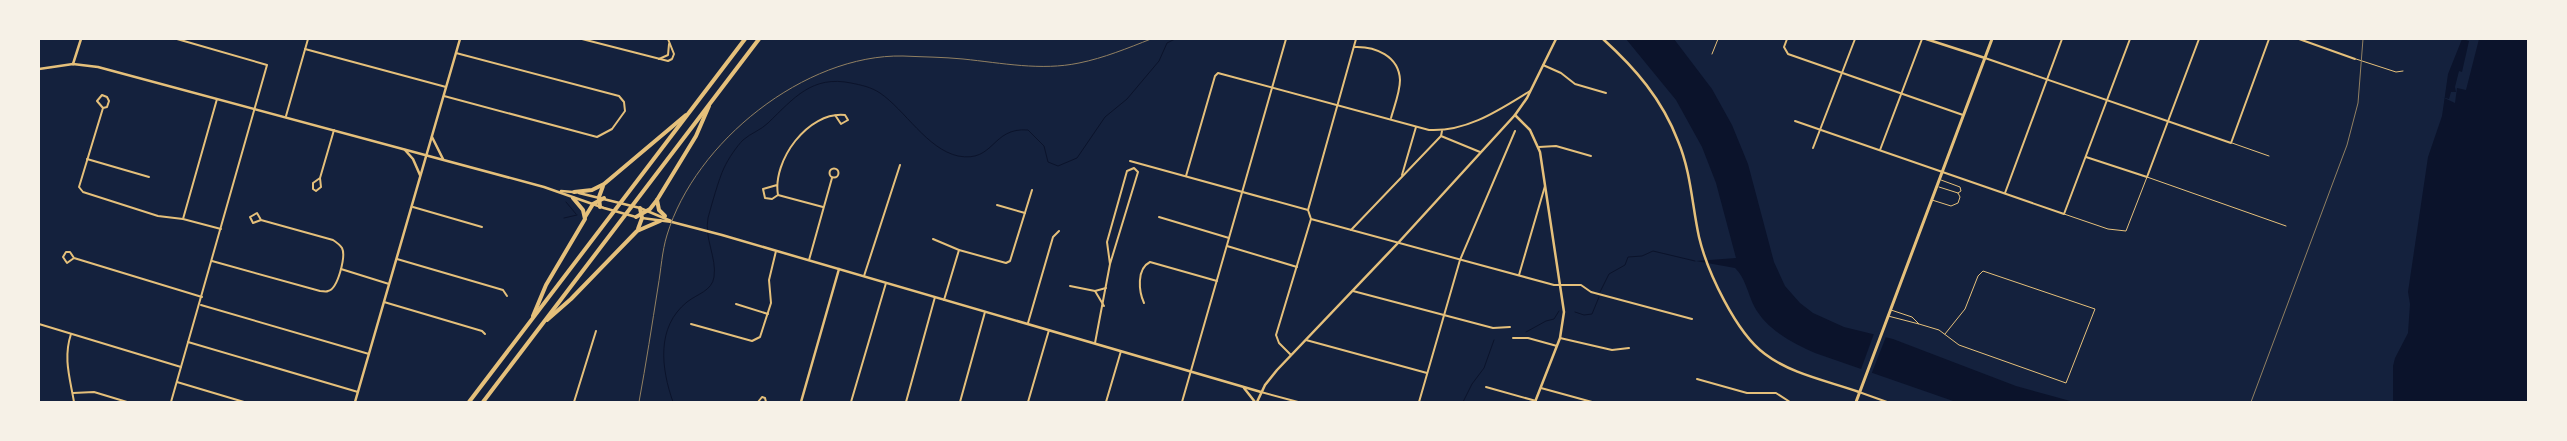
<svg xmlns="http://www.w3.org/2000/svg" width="2567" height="441" font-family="'Zilla Slab',serif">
<rect width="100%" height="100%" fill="#14213d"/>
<g fill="#0b132b">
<path d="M1626,39H1674L1712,89L1732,125L1748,164L1774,262L1785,286L1800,303L1813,313L1844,327L1893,339L2016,386L2074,402H1956L1815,353C1792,343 1766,329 1754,306C1748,294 1745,277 1735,268L1696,261L1736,258L1716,183L1702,147L1676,100Z"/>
<polygon points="2462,39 2528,39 2528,402 2393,402 2393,366 2395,358 2408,333 2410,304 2408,292 2428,157 2442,116 2448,74"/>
</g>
<g fill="#14213d">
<polygon points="2463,39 2479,39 2466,90 2457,88 2455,103 2442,97 2449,99 2451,92 2456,92 2455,87 2459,71 2462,72 2469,41"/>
<polygon points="1875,331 1887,334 1871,375 1860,372"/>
</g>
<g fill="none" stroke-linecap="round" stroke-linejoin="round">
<g stroke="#0b132b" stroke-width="1">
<polyline points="566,202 576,214"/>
<polyline points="564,218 577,215"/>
<polyline points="1600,292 1609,274 1625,265 1628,257 1642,256 1653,251 1695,261"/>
<polyline points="1575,312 1584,315 1592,314 1599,297"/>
<polyline points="1526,332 1546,321 1554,319 1559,311"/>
<path d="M673,402C661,368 656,327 687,302C697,294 712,291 714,277C717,258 704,238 708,218C711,207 719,178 724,168C728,159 737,146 743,140C751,133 761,130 768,123C794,98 812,75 851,83C861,85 871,87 880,93C905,110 927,149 958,156C995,163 991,127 1028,130L1044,146L1048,162L1058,166L1077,158L1105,117L1127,99L1159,61L1167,43L1175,39"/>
<polyline points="1463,402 1472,384 1484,368 1494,340"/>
</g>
<g stroke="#e5c07b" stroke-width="1">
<polyline points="1712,54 1718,39"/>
<polyline points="2356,59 2396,72 2403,71"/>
<polyline points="2232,143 2269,156"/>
<polyline points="1941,180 1960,187 1961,191 1958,193"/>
<polyline points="1932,200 1951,206 1958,203 1960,197 1958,193 1939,187"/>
<polyline points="2064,214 2108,229 2126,231 2147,177 2286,226"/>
<polyline points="1888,316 1919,324 1912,317 1891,310"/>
<polyline points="1919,324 1939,330 1959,345 2066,383 2095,309 1983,271 1978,276 1965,309 1945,334"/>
</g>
<g stroke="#e5c07b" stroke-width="2">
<polyline points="582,39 668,61 672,59 674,54 668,39"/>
<polyline points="1787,39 1784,47 1788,54 1963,115"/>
<polyline points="2299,39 2355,59"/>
<path d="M1354,47C1375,46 1399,56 1400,80C1400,92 1394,107 1391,118"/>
<polyline points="305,49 446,87"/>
<polyline points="1985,58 2231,143 2269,39"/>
<polyline points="659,59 668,55 669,44"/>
<polyline points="1543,65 1561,73 1575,84 1606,93"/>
<polyline points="444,96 597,137 612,129 625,111 624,102 619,96 456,53"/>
<polyline points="103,108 97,101 102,95 107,97 109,101 107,107 103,108 79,187 83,192 158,216 183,219 221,229"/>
<polyline points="286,116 308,39"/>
<polyline points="1795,121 2064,214 2130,39"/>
<polyline points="1441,136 1480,152"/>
<polyline points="1539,147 1556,146 1591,156"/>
<polyline points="1813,148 1855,39"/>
<polyline points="1880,150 1922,39"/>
<polyline points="2086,157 2147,177 2199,39"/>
<polyline points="87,159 149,177"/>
<polyline points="1130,161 1308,210"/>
<circle cx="834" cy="173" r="4.5"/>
<polyline points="1402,175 1416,127"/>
<path d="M1186,176L1215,76L1218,73L1429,130C1467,132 1499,110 1530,91"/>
<polyline points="320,178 321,187 316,191 313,189 313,183 320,178 334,130"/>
<path d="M777,185L763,189L765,198L772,199L778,195C772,161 808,111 845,115L848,120L841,124L835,115"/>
<polyline points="2005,193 2062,39"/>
<polyline points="778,195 823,207"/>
<polyline points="997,205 1025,213"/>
<polyline points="413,207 482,227"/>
<polyline points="1159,217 1229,238"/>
<polyline points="183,219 217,99"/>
<polyline points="1311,219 1554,285 1581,285 1591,292 1692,319"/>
<polyline points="1351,230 1441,136 1442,131"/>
<polyline points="933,239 959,250 1006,263 1010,261 1032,190"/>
<polyline points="1227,246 1297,267"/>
<polyline points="74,258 67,263 63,257 66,252 70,252 74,258 202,297"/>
<polyline points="397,259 503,290 507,296"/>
<polyline points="809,260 832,178"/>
<path d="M212,261L320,291C323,291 326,292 328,291C338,289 346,256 342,248C340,245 336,242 333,240L261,220L253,223L250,217L257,213L261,220"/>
<polyline points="341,269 389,284"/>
<polyline points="1519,275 1545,186"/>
<polyline points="864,276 900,165"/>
<polyline points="1070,286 1095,291 1106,288"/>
<polyline points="1095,291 1104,306"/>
<polyline points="1353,291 1493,328 1510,327"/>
<polyline points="944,300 959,250"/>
<polyline points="384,302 482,331 485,334"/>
<path d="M1144,303C1139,292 1136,269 1150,262L1217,281"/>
<polyline points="736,304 768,314"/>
<polyline points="201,305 369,354"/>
<polyline points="1028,323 1053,237 1059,231"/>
<polyline points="39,324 181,367"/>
<polyline points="691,324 752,341 760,337 771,303 769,280 776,251"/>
<path d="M71,334C63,358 70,378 74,402"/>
<polyline points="1513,338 1528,338 1557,346"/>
<polyline points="1560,338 1612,350 1629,348"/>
<polyline points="1306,340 1427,373"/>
<polyline points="188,342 358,392"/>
<polyline points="1095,343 1110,264 1138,172 1134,168 1127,171 1107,242 1110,264"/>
<polyline points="1291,355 1279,343 1276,335 1311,219 1308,210 1356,39"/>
<polyline points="1697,379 1747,393 1776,393 1790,402"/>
<polyline points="177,382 244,402"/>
<polyline points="1486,387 1536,401"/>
<polyline points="1541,388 1592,402"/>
<polyline points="1261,392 1298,402"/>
<polyline points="1859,392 1887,402"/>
<polyline points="73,393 94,392 127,402"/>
<polyline points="171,402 267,65 177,39"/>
<polyline points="574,402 596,331"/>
<polyline points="758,402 762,397 765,398 766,402"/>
<polyline points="851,402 886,283"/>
<polyline points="906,402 935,297"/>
<polyline points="960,402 985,312"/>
<polyline points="1028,402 1049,330"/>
<polyline points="1106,402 1121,351"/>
<polyline points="1182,402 1286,39"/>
<polyline points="1419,402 1460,260 1515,131"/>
</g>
<g stroke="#e5c07b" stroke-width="2.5">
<polyline points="73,64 81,39"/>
<polyline points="1515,115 1530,130 1540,152 1564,312 1560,338 1535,402"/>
<polyline points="801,402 839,269"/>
</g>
<g stroke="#e5c07b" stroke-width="2.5">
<path d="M1603,39C1635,68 1662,99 1678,141C1691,172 1692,205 1699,237C1707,271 1736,333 1765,354C1791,374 1828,381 1859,392"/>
<polyline points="1926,39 1985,58"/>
<polyline points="39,69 73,64 98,67 544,187 604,208 636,217"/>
<polyline points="432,137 443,159"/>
<polyline points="405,150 413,159 420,175"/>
<polyline points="561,191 573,192"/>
<polyline points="579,193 640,208 671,221"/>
<polyline points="642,218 672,222 722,235 1261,392"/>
<polyline points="1244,388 1255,402"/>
<polyline points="355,402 460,39"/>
<polyline points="1257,402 1265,385 1277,370 1398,243 1515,115 1527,98 1556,39"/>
</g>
<polyline stroke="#e5c07b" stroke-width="3" points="1856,402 1992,39"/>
<g stroke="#e5c07b" stroke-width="4">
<polyline points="574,192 592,190 604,184 686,115"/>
<polyline points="657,200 659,210 665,216"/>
<polyline points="600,207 599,197 603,186"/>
<polyline points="585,217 593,204 604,198"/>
<polyline points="636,217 650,209 657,200 696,136 709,106"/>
<polyline points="638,229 642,218 640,208"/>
<polyline points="533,316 546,285 585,219 583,210 573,198"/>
<polyline points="547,320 571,299 637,231 660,221"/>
<polyline points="469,402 745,39"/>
<polyline points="483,402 759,39"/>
</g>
<g stroke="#918062" stroke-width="1">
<path d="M639,402C646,364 652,325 658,287C661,270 662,251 667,235C695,142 805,54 903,56C923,57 943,57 963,59C1002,63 1041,71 1079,63C1104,58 1128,48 1151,39"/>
<polyline points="2251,402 2347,145 2358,103 2363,39"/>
</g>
</g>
<rect width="2567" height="441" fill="none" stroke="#f6f1e7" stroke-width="80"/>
</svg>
